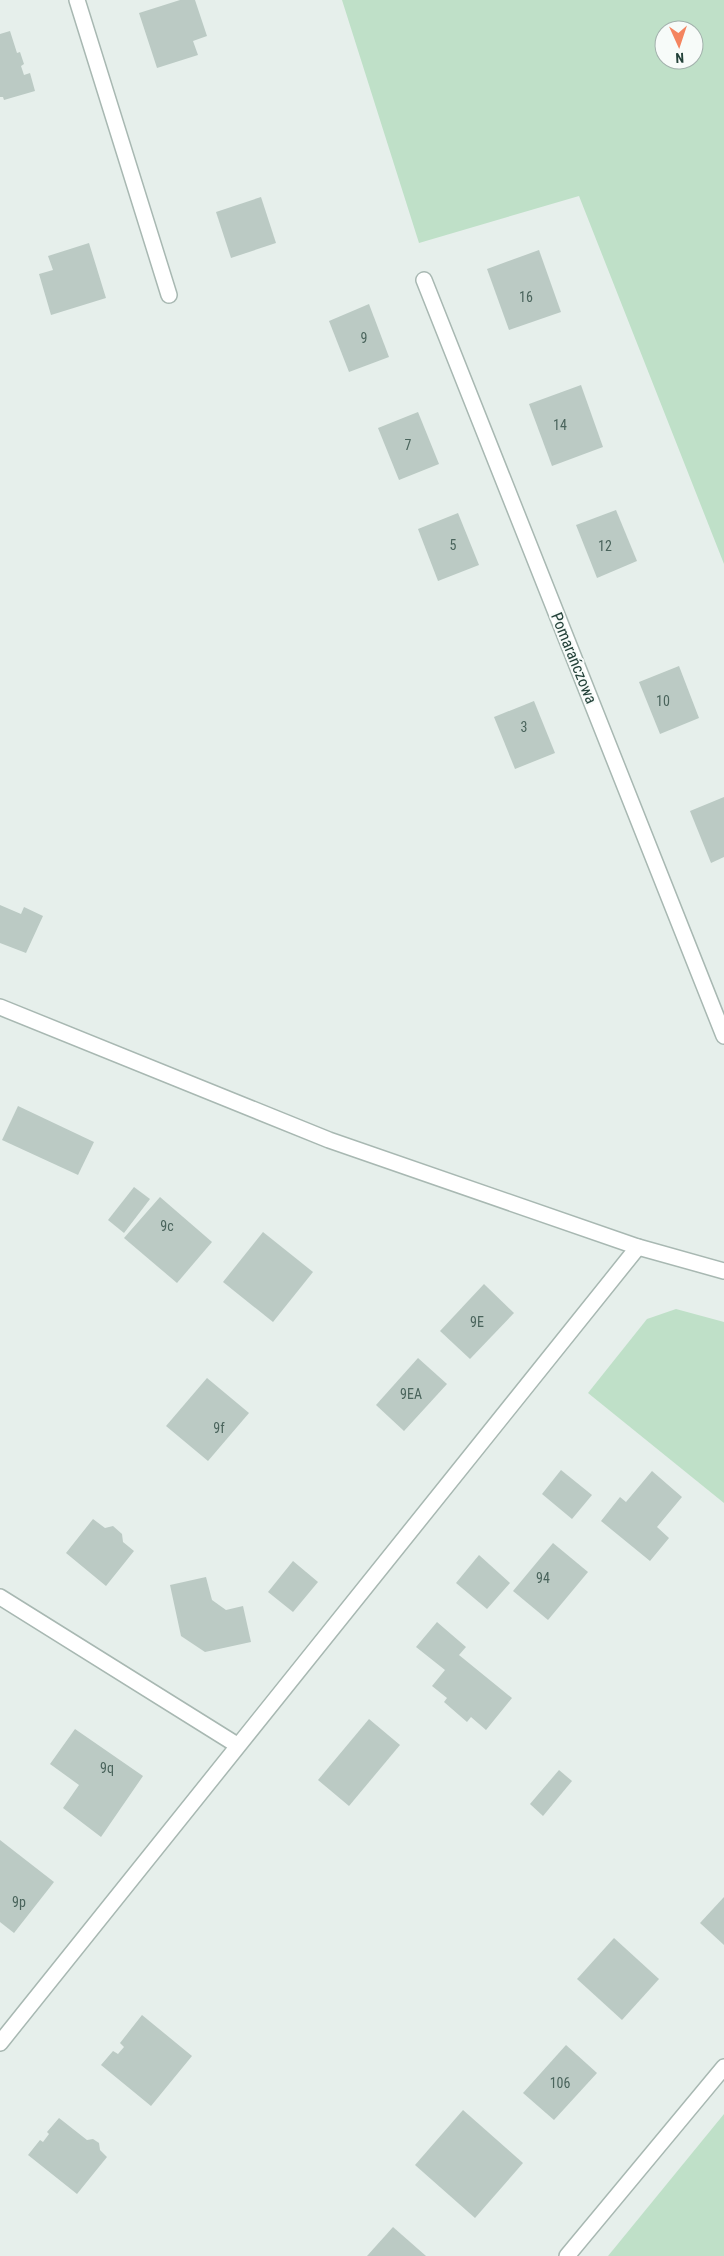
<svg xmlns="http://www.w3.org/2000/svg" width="724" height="2256" font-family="'Roboto Condensed',sans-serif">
<rect width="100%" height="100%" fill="#e6efeb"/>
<g fill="#bfe0c8" fill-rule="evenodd">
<path d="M342,0H724V564L579,196L419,243ZM664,30H694V60H664Z"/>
<polygon points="676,1309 724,1322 724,1503 588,1393 647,1319"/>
<polygon points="724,2114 724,2256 608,2256"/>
</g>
<g fill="#bbcac4">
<polygon points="180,0 195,0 207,36 193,41 198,55 157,68 139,13"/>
<polygon points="10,31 17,53 20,52 24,64 21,66 24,75 30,73 35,91 4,100 3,97 0,97 0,34"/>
<polygon points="261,197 276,243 231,258 216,212"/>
<polygon points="89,243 106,298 51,315 39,274 53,270 48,256"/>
<polygon points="539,250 561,312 509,330 487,269"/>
<polygon points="369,304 389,357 349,372 329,321"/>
<polygon points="581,385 603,447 552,466 529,404"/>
<polygon points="418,412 439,464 399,480 378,428"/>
<polygon points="616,510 637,561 597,578 576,525"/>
<polygon points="458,513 479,565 438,581 418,529"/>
<polygon points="679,666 699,718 660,734 639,682"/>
<polygon points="534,701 555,753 515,769 494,717"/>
<polygon points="724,797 724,857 711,863 690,811"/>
<polygon points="0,905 21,914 24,907 43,916 26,953 0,943"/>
<polygon points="18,1106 94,1142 78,1175 2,1140"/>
<polygon points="134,1187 150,1199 124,1233 108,1220"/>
<polygon points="160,1197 212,1242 177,1283 124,1238"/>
<polygon points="263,1232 313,1272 273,1322 223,1282"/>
<polygon points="484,1284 514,1313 470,1359 440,1331"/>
<polygon points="418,1358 447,1384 404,1431 376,1405"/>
<polygon points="207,1378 249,1413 208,1461 166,1426"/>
<polygon points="561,1470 592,1495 572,1519 542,1494"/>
<polygon points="652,1471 682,1497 657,1527 669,1538 650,1561 601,1521 620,1497 626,1502"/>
<polygon points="93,1519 105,1528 113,1526 122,1534 123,1542 134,1551 106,1586 66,1553"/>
<polygon points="553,1543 588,1572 548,1620 513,1591"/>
<polygon points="479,1555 510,1583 487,1609 456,1583"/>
<polygon points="293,1561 318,1582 293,1612 268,1592"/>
<polygon points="206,1577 212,1600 226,1610 243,1606 251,1642 205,1652 181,1636 170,1585"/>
<polygon points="437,1622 466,1647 459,1655 512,1698 486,1730 471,1717 467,1722 444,1702 447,1698 432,1686 445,1670 416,1647"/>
<polygon points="369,1719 400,1745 349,1806 318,1780"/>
<polygon points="75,1729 143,1776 101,1837 63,1808 79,1785 50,1764"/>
<polygon points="559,1770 572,1781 543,1816 530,1804"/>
<polygon points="0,1840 54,1882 14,1933 0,1922"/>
<polygon points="724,1897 724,1945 700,1923"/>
<polygon points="614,1938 659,1979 622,2020 577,1979"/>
<polygon points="142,2015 192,2056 151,2106 101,2065 113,2051 118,2054 124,2047 120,2043"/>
<polygon points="566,2045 597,2073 554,2120 523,2093"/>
<polygon points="463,2110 523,2163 475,2218 415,2165"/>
<polygon points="59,2118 87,2140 93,2139 99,2143 100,2150 107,2157 77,2194 28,2155 40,2140 43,2142 49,2134 47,2132"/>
<polygon points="393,2227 426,2256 367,2256"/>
</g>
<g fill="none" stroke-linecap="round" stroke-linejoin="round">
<defs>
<polyline id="service" points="424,280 724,1036"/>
<g id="minor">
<polyline points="77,0 169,295"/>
<polyline points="0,1007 329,1140 638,1247 724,1271"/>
<polyline points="0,1597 237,1745"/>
<polyline points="0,2043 638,1247"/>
<polyline points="567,2256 724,2067"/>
</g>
</defs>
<use href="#service" stroke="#a8b8b2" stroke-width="18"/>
<use href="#minor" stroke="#a8b8b2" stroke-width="18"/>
<use href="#service" stroke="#fff" stroke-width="15"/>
<use href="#minor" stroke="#fff" stroke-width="15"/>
</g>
<g text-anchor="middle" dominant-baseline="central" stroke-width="4" stroke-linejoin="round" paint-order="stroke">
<g font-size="14" fill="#4a645c">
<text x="526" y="297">16</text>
<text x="364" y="338">9</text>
<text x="560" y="425">14</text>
<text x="408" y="445">7</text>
<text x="453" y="545">5</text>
<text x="605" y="546">12</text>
<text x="663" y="701">10</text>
<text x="524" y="727">3</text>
<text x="167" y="1226">9c</text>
<text x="477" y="1322">9E</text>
<text x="411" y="1394">9EA</text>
<text x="219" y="1428">9f</text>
<text x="543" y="1578">94</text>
<text x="107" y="1768">9q</text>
<text x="19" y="1902">9p</text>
<text x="560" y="2083">106</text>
</g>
<g font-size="16" fill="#24423a" stroke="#f7fbf9">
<text transform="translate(574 658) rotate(68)">Pomarańczowa</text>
</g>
</g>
<g transform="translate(679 45) rotate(177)"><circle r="24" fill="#f7fbf9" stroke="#a3b1ad"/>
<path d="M0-4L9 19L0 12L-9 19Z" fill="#f4845f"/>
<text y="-8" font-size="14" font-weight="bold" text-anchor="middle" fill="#24423a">N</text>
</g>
</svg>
